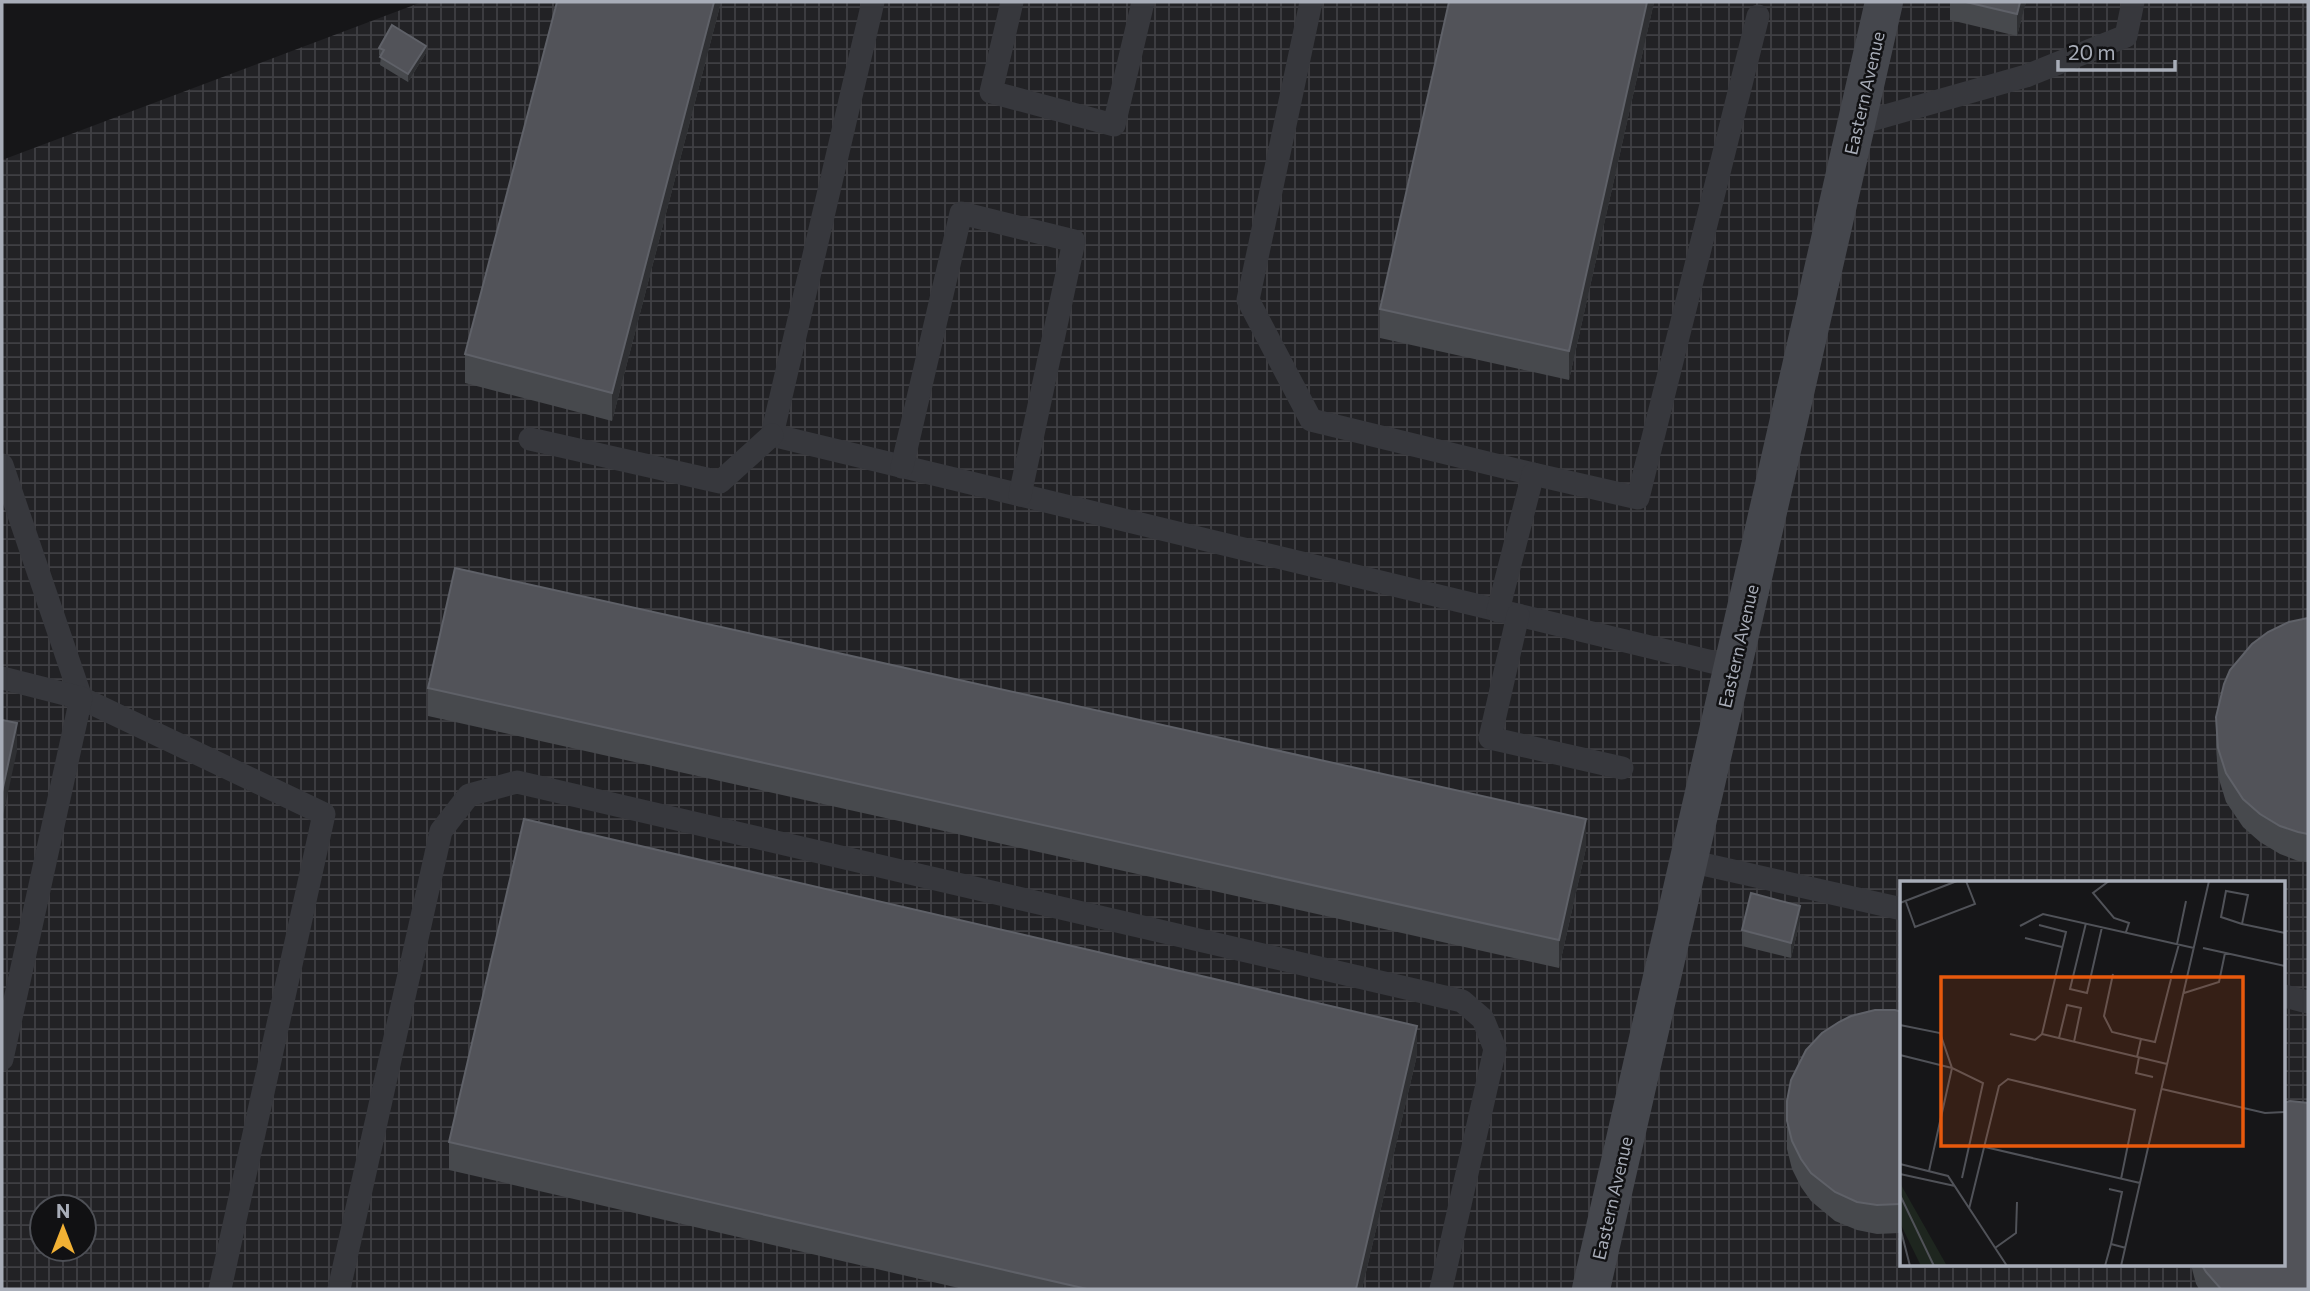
<svg xmlns="http://www.w3.org/2000/svg" width="2310" height="1291" font-family="Commissioner,sans-serif">
<defs>
<pattern id="industrial-grid" width="8" height="8" patternUnits="userSpaceOnUse" patternTransform="scale(1.75)"><rect width="8" height="8" fill="#222225"/><path d="M0 4h8M4 0v8" fill="none" stroke="#3f3f43"/></pattern>
</defs>
<rect width="100%" height="100%" fill="#161618"/>
<path fill="url(#industrial-grid)" fill-rule="evenodd" d="M422,2H2308V1289H2V160ZM1902,883H2284V1265H1902ZM42,1207H84V1249H42Z"/>
<g fill="none" stroke-linecap="round" stroke-linejoin="round">
<g stroke="#37383d" stroke-width="23">
<polyline points="873,2 772,435 1733,667"/>
<polyline points="1012,2 991,92 1114,125 1143,2"/>
<polyline points="1311,2 1248,300 1311,420 1533,474"/>
<polyline points="1857,124 2026,76 2126,36 2133,2"/>
<polyline points="530,439 720,482 772,435"/>
<polyline points="2,465 81,698 324,814 220,1289"/>
<polyline points="902,467 961,213 1074,241 1020,495"/>
<polyline points="1498,611 1533,474 1638,498 1758,16"/>
<polyline points="1518,615 1490,738 1622,768"/>
<polyline points="2,678 81,698 2,1059"/>
<polyline points="1689,861 1902,909"/>
<polyline points="2284,996 2308,1002"/>
<polyline points="339,1289 441,831 469,795 517,782 1462,1001 1483,1019 1495,1049 1441,1289"/>
</g>
<polyline stroke="#45474d" stroke-width="38" points="1591,1289 1884,2"/>
</g>
<g fill="#47494d">
<polygon points="557,2 721,2 612,421 465,383 465,354"/>
<polygon points="1449,2 1654,2 1569,380 1380,338 1380,309"/>
<polygon points="1950,2 2026,2 2017,36 1950,20"/>
<polygon points="379,48 426,53 408,82 380,65 381,56 379,55"/>
<polygon points="2308,618 2308,862 2298,861 2280,854 2260,842 2243,827 2226,802 2218,776 2216,746 2216,717"/>
<polygon points="428,688 1586,848 1559,968 428,716"/>
<polygon points="1800,921 1791,958 1742,946 1742,930"/>
<polygon points="1902,1012 1900,1233 1877,1234 1857,1230 1835,1221 1811,1201 1801,1187 1792,1169 1787,1149 1787,1101"/>
<polygon points="1417,1055 1362,1289 963,1289 449,1170 449,1142"/>
<polygon points="2191,1265 2284,1265 2308,1289 2199,1289 2196,1284"/>
</g>
<g fill="#2f3033">
<polygon points="714,2 721,2 612,421 612,393"/>
<polygon points="1647,2 1654,2 1569,380 1569,351"/>
<polygon points="2020,2 2026,2 2017,36 2017,14"/>
<polygon points="426,46 426,53 408,82 408,74"/>
<polygon points="17,723 17,751 2,820 2,792"/>
<polygon points="1586,819 1586,848 1559,968 1559,940"/>
<polygon points="1800,906 1800,921 1791,958 1791,943"/>
<polygon points="1417,1026 1417,1055 1362,1289 1356,1289"/>
<polygon points="1900,1204 1902,1204 1902,1232 1900,1233"/>
</g>
<g fill="#525359" stroke="#5f6168" stroke-width="2">
<polygon points="557,2 714,2 612,393 465,354"/>
<polygon points="1449,2 1647,2 1569,351 1380,309"/>
<polygon points="1966,2 2020,2 2017,14"/>
<polygon points="392,25 426,46 408,74 380,57 384,50 379,48"/>
<polygon points="455,568 1586,819 1559,940 428,688"/>
<polygon points="2308,618 2308,834 2298,832 2280,826 2260,814 2243,799 2226,773 2218,748 2216,717 2224,684 2230,670 2252,644 2268,632 2289,622"/>
<polygon points="2,720 17,723 2,792"/>
<polygon points="524,819 1417,1026 1356,1289 1087,1289 449,1142"/>
<polygon points="1751,893 1800,906 1791,943 1742,930"/>
<polygon points="1875,1010 1895,1010 1902,1012 1902,1204 1900,1204 1877,1205 1857,1202 1835,1192 1811,1173 1801,1159 1792,1141 1787,1121 1787,1101 1791,1080 1806,1050 1822,1033 1839,1022 1851,1016"/>
<polygon points="2290,1101 2308,1103 2308,1289 2221,1289 2206,1272 2202,1265 2284,1265 2284,1103"/>
</g>
<g text-anchor="middle" dominant-baseline="central" stroke-width="5" stroke-linejoin="round" paint-order="stroke">
<g font-size="18" fill="#a8adb8" stroke="#111113">
<text transform="translate(1864 93) rotate(-77)">Eastern Avenue</text>
<text transform="translate(1738 646) rotate(-77)">Eastern Avenue</text>
<text transform="translate(1612 1198) rotate(-77)">Eastern Avenue</text>
</g>
</g>
<g transform="translate(1900 881)">
<rect width="385" height="385" fill="#161618"/>
<path d="M0,302L47,385H21L0,342Z" fill="#1e261f"/>
<path fill="none" stroke="#505258" stroke-width="2" d="M209,0L193,12L214,37L229,42L226,51M6,21L15,46L75,23L66,0M0,22L57,0M186,42L170,108L187,112L202,46M342,43L348,14L326,10L321,36L342,43L385,52M139,44L166,51L142,153L267,183M120,45L143,33L294,67M125,57L162,66M277,63L286,20M303,67L385,85M271,92L279,63M213,93L204,135L212,151L241,158M284,112L319,101L325,72M0,144L40,152L52,187L83,202L62,297M110,153L135,159L142,153M159,157L167,124L181,127L174,161M0,174L52,187L29,290M237,176L241,158L255,161L271,98M239,176L236,192L253,196M262,208L365,232L385,231M85,266L240,302M0,283L48,295L107,385M0,293L55,305M209,308L222,311L211,363L226,367M0,314L34,385M69,328L99,205L108,198L235,229L221,298M0,346L10,385M95,367L116,352L117,321M205,385L211,363M221,385L309,0"/>
<path fill="#e8590c" fill-opacity="0.15" stroke="#e8590c" stroke-width="3.5" d="M41,96H343V265H41Z"/>
<rect width="385" height="385" fill="none" stroke="#a8adb8" stroke-width="3.5"/>
</g>
<rect width="2310" height="1291" fill="none" stroke="#a8adb8" stroke-width="7"/>
<g transform="translate(63 1228)"><circle r="33" fill="#111113" stroke="#4d4f55" stroke-width="2"/>
<path d="M0-5L12 26L0 18L-12 26Z" fill="#f2b134"/>
<text y="-10" font-size="19" font-weight="bold" text-anchor="middle" fill="#a8adb8">N</text>
</g>
<path d="M2058 60v10h117v-10" fill="none" stroke="#a8adb8" stroke-width="3.5"/>
<text x="2068" y="60" font-size="21" fill="#a8adb8" stroke="#111113" stroke-width="5" paint-order="stroke">20 m</text>
</svg>
